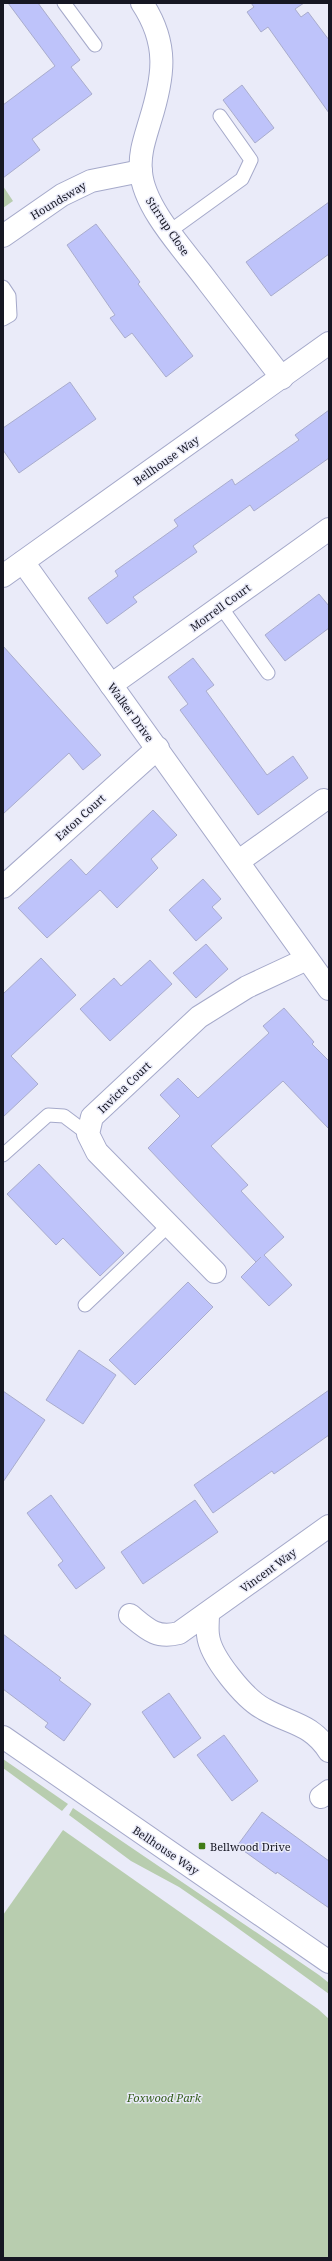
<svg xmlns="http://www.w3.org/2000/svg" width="332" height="2261" font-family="'Noto Serif',serif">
<rect width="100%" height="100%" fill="#eaebf9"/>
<g fill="#b8cdaf">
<polygon points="3,186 13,201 3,208"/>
<polygon points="3,1759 68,1804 62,1811 3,1768"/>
<polygon points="73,1808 319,1975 329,1983 329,1994 221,1916 179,1887 131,1861 69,1815"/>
<polygon points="63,1830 318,2009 329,2019 329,2258 3,2258 3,1915"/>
</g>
<g fill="#bec3fa" stroke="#a9accd">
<polygon points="8,3 38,3 80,60 71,67 92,94 32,139 40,150 3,178 3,105 55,66"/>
<polygon points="251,3 304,3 295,9 301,17 308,12 329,40 329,113 268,27 261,32 247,12 254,7"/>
<polygon points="242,85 274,128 255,143 223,100"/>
<polygon points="329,202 329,254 271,296 246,262"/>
<polygon points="96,224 140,282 138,284 193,356 166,377 132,333 125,338 110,318 115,315 67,245"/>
<polygon points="70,382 96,419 19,473 3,450 3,428"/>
<polygon points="329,410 329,458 254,511 250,505 193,546 197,552 133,597 137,602 107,624 88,598 118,576 115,571 178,526 174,520 232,479 235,485 299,440 295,435"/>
<polygon points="319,594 329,606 329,628 285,661 265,635"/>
<polygon points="3,646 101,755 83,770 69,753 3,814"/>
<polygon points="193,658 214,685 206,691 267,775 293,756 308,778 258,815 180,710 188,704 168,677"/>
<polygon points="153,810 177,835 151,859 158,868 117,908 100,890 47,938 18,908 71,859 86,875"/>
<polygon points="203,879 221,899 212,907 222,918 196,941 169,910"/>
<polygon points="206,944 228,969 196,998 173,973"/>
<polygon points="41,958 76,995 11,1056 38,1084 3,1117 3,994"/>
<polygon points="150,960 172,984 110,1041 80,1009 114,978 121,986"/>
<polygon points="284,1008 314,1042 312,1044 329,1061 329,1129 283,1081 211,1146 248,1185 241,1191 284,1237 264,1255 292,1285 269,1306 241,1277 261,1257 256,1262 148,1148 180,1116 160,1095 178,1078 198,1098 269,1033 263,1026"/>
<polygon points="39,1164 124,1253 100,1276 63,1238 56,1245 7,1194"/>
<polygon points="188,1282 213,1307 135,1385 109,1360"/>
<polygon points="79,1350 116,1375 83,1424 46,1400"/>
<polygon points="329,1390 329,1435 274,1474 272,1471 213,1513 194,1485"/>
<polygon points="3,1391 45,1420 3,1482"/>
<polygon points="51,1495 105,1568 76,1589 58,1565 63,1561 27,1513"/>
<polygon points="195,1500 218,1532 143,1584 121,1552"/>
<polygon points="3,1634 61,1678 59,1680 91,1704 64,1741 45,1727 48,1723 3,1689"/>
<polygon points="169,1693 201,1738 174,1758 142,1712"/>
<polygon points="224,1735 258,1781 232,1801 197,1755"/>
<polygon points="262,1812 329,1861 329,1908 277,1872 276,1874 237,1846"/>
</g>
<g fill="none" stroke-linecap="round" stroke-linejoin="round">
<defs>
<g id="lane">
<polyline points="64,3 95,45"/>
<polyline points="170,231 242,179 251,160 220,116"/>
<polyline points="3,287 9,296 10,315 3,319"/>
<polyline points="221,607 268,673"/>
<polyline points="3,1155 48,1115 64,1116 88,1134"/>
<polyline points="85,1305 169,1225"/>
</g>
<g id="street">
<path d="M142,3C169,44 164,76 150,121C145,138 139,154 141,172C144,209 186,252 208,282C233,314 257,346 282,378"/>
<polyline points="3,236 62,195 91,181 141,171"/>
<polyline points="23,562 329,989"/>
<polyline points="3,576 329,343"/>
<polyline points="111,685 329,529"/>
<polyline points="239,861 324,800"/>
<polyline points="3,887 158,748"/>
<polyline points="215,1272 97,1152 88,1134 92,1117 199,1017 247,987 307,959"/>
<path d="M208,1614C208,1621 207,1629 208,1635C210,1657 245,1699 264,1709C290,1724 311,1723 329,1751"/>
<path d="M130,1615C147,1629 156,1639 179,1633L329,1526"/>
<polyline points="3,1737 329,1962"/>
<polyline points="321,1797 329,1791"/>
</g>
</defs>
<use href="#lane" stroke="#a5a9ca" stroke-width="15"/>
<use href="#street" stroke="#a5a9ca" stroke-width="24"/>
<use href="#lane" stroke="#fff" stroke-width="13"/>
<use href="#street" stroke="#fff" stroke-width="22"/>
</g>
<rect fill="#407c17" stroke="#eaebf9" stroke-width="1.5" x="198" y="1842" width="8" height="8" rx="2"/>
<g text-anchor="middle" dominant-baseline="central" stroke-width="3" stroke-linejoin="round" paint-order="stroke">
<g font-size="11" fill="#161723" stroke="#eaebf9">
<text transform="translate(58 200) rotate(-31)">Houndsway</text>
<text transform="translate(168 226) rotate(56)">Stirrup Close</text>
<text transform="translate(166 460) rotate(-35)">Bellhouse Way</text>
<text transform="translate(220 607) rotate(-36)">Morrell Court</text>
<text transform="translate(131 712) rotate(54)">Walker Drive</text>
<text transform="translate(80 817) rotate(-42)">Eaton Court</text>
<text transform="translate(124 1087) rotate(-44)">Invicta Court</text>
<text transform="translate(268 1570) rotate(-36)">Vincent Way</text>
<text transform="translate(166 1850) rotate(34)">Bellhouse Way</text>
</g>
<g font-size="11" fill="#161723" stroke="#eaebf9" text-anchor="start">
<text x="210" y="1846">Bellwood Drive</text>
</g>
<g font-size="11" font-style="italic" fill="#325c19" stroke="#eaebf9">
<text x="164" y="2097">Foxwood Park</text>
</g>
</g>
<rect width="332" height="2261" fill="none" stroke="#161723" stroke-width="8"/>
</svg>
